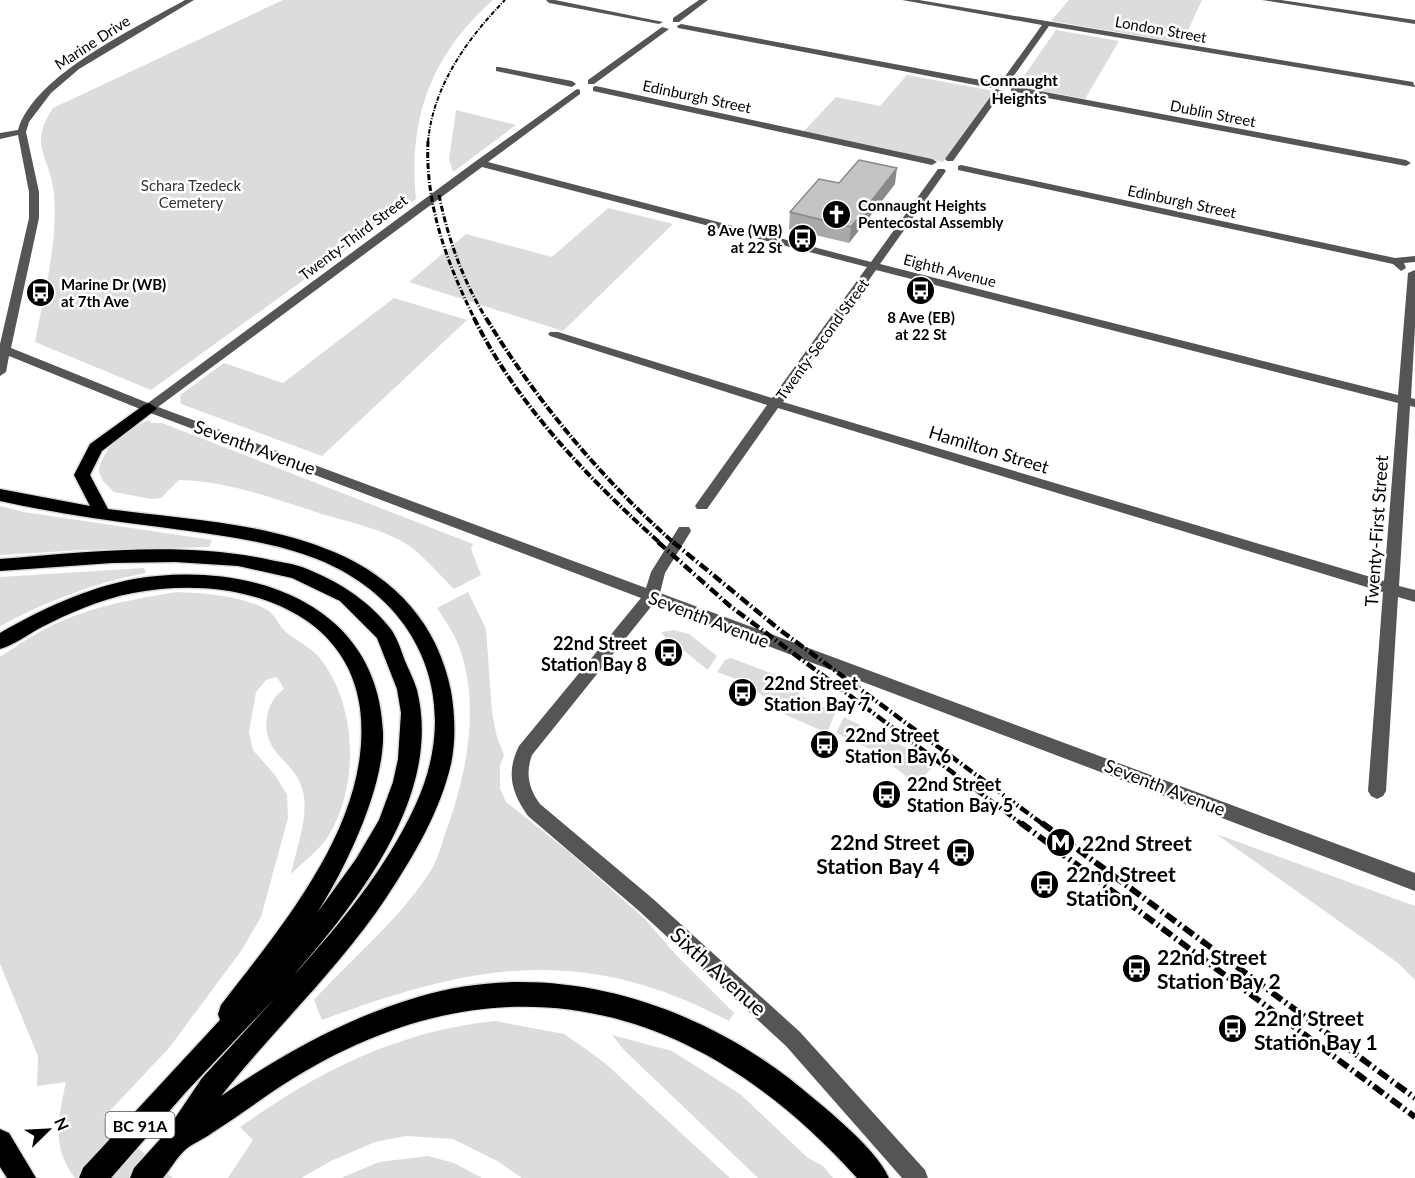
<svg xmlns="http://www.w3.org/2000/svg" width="1415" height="1178" font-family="Lato,sans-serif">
<rect width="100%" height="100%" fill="#fff"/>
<g fill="#dcdcdc">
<path d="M283,0H493C431,55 408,118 416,199L151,390L35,342C44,294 58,244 54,195C51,156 27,147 53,108Z"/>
<polygon points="1069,0 1202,0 1182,43 1051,21"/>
<polygon points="1056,30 1119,41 1085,99 1017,86"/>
<polygon points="907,75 994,91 943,162 803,132 836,97 880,106"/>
<polygon points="456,110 516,125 453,172 449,159"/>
<polygon points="608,208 673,224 563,331 409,282 466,234 552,257"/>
<polygon points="394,298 467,320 322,456 181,404 180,395 224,363 283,383"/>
<path d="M149,420L151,423H162L473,544L471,549L481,575L454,589C440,575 426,559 411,547C386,530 354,523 325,515C278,500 229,481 179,480L161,498L151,499L114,492L103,481L99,472L100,464L109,447L132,428Z"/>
<polygon points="0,506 24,512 212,540 209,547 82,550 0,555"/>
<path d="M144,568L146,573C93,583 47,601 0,626V577Z"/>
<path d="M176,592C203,593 246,596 269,611C276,616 279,627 286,632C297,641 309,646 319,657C357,704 360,783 329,835C321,849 303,862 291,874C296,849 309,818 303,792C296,759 261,756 267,716C269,705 275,695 284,689L277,677L266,680L256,692L249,732L253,750L275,775L287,795L288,818L261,917L241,951L169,1048L103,1118L173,1178H75C51,1146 58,1119 66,1082L37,1086L38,1056L0,964V657C24,641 49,624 77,615C109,603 142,598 176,592Z"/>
<path d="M468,592L486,629L492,713L497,737L504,755L500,765V788L506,802L568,851L645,919L676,955L734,1013L729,1021C582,943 472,964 322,1020L314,1000C353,957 398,921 430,872C437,861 441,847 445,834C466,777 480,711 461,652C456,636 446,622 437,608Z"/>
<polygon points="674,630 689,634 717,656 708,670 673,642 667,640 661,632"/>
<polygon points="731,658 792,681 800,695 835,713 827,733 786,715 747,683 717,672 725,660"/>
<polygon points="844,717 937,763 916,784 874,751 836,733"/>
<polygon points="1216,834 1415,906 1415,980 1398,963"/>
<path d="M495,1021L564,1034L583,1047L606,1064L730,1178H522L497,1161L453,1139L406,1136L375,1142L331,1161L301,1178H228L253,1140L240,1127C319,1071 398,1031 495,1021Z"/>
<polygon points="612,1035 672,1051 740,1094 808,1158 823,1166 833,1178 758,1178 624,1050"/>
<polygon points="428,1156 454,1163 482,1178 341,1178 379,1162"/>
</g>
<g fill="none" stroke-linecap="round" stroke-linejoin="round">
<defs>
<g id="highway">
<path d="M149,403L157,408L154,411L102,451L90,475L108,509C182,519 264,522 334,552C396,578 438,625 451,691C455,715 456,740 451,764C440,812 413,857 386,898C338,970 274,1029 221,1096C283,1054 346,1018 418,997C547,958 686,999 790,1079C817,1101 876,1147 889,1178H857C689,991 485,949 272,1092C252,1106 232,1120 212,1133C204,1139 193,1143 185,1150C177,1157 170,1170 163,1178H130L134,1168L163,1136L202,1078L276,997L186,1092L111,1178H79L83,1168L220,1020L218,1014L221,1005C284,923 374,819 360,708C355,671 336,640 304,619C254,587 191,582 133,593C101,599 69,613 40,628C27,635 14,645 0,649V633C41,609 87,588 134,579C245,560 378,600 383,732C385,786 346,868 317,913L356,859L379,820L393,782L398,759L401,713L397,689L377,638L340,601L292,578L238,566L175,562L112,563L0,571V559C88,552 179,541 266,559C278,562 291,563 302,567C336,580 367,599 390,628C397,637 401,650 405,661C409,670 414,680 417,690C443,795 358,901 294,975C340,924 386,869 415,806C466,697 416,591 303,554C254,538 202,533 152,526C101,520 50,512 0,501V489L90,506L74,475L90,444L144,405Z"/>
<polygon points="0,1129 9,1133 36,1178 7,1178 0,1167"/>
</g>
</defs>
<use href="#highway" stroke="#dbdbdb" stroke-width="3"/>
<g fill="#555" fill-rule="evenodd">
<path d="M185,0H194L79,69L51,93L29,122L26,132L39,192V218L11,348L148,403L476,161L577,89L580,90V94L488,162L871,262L938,169H944L946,171L880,264L1398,395L1408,273L1415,270V327L1411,398L1415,399V407L1410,406L1399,586L1415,590V602L1398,597L1386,791L1383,796L1377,799L1371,796L1368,791L1383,592L778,408L707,509H697L695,506L697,503L767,405L550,336L548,334L550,332H558L772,398L867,267L482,167L158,407L646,588L651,572L679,527H689L691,531L665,573L660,593L1415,873V891L654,603L532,755C525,774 529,789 540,804L652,898L800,1032L925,1170L928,1178H902L786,1046L638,910L528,816C511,792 506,772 519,746L641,598L145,411L9,356L6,372L0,376V344L29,218V192L18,135L0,139V133L18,130C35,74 136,28 185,0ZM876,270L1398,403L1384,581L783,402Z"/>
<polygon points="546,0 555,0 663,22 659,24 549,3"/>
<polygon points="699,0 708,0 679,22 673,22 673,18"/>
<polygon points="902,0 919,0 1413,82 1415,87 1049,26 1008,84 1005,84 1001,82 1042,25"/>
<polygon points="1262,0 1281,0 1415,20 1415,24"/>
<polygon points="681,24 991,82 995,85 991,88 678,28 677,26"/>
<polygon points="662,27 669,29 594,84 588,84 588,80"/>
<polygon points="499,67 572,81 576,84 572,87 496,71 496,67"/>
<polygon points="596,86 932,159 937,162 932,165 593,91 593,87"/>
<polygon points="1014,86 1406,160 1411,163 1406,166 1011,91 1011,87"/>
<polygon points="996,89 1003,91 953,161 947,161 945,159"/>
<polygon points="961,165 1395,258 1415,256 1415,262 1404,263 1406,268 1401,271 1393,264 958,170 958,166"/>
</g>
<use href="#highway" fill="#000" fill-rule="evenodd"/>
<path stroke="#000" stroke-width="2" stroke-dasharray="4.5 1.5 1 1.5" stroke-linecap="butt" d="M428,142C433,86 467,39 505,0"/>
<g stroke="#000" stroke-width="3" stroke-dasharray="6 2 1 2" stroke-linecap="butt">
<path d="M428,141C425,205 447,263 475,320"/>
<path d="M439,195C448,239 463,281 487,320"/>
</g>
<g stroke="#000" stroke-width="4" stroke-dasharray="8 2 1.5 2" stroke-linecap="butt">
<path d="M474,318C517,405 589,479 660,543"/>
<path d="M486,318C537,402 601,478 674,543"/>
</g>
<g stroke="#000" stroke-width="4.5" stroke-dasharray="10 3 1.5 3" stroke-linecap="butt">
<polyline points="658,542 730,606 1023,825"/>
<polyline points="673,542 780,630 1044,825"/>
</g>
<g stroke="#000" stroke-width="6" stroke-dasharray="12 4 2 4" stroke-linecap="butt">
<polyline points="1021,823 1415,1117"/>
<polyline points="1042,823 1415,1098"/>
</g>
</g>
<polygon fill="#a9a9a9" points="895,184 849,243 789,229 790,212"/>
<polygon fill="#898989" points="897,168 895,184 849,243 851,227"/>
<polygon fill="#c4c4c4" stroke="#898989" stroke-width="1.5" points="859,160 897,168 851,227 790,212 819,179 839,183"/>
<defs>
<symbol id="church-disc" viewBox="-11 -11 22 22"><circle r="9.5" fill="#000" stroke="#fff"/><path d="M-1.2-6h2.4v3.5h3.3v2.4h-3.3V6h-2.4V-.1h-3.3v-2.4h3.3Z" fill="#fff"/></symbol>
<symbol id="bus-disc" viewBox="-11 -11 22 22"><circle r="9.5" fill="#000" stroke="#fff"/><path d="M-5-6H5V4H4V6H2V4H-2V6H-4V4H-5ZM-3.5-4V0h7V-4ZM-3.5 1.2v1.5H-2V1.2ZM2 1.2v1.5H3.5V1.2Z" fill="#fff"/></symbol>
<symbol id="metro-disc" viewBox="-11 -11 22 22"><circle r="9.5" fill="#000" stroke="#fff"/><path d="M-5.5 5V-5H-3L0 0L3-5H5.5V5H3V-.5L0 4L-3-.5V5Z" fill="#fff"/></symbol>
</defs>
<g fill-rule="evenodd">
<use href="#church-disc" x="820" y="198" width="33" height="33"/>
<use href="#bus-disc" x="786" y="222" width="33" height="33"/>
<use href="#bus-disc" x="904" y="274" width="33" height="33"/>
<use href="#bus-disc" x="24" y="276" width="33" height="33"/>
<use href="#bus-disc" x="652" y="636" width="33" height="33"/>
<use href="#bus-disc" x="726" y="676" width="33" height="33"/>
<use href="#bus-disc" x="808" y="728" width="33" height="33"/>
<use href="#bus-disc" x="870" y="778" width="33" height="33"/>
<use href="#metro-disc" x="1044" y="826" width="33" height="33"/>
<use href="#bus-disc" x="944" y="836" width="33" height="33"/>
<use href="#bus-disc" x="1028" y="868" width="33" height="33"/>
<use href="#bus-disc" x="1120" y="952" width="33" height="33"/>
<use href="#bus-disc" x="1216" y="1012" width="33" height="33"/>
</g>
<g text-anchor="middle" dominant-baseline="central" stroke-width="5" stroke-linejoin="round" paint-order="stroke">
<g font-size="15" fill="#000" stroke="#fff">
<text transform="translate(1161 29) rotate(10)">London Street</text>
<text transform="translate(92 42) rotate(-33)">Marine Drive</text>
<text transform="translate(697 96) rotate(12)">Edinburgh Street</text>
<text transform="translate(1213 113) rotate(11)">Dublin Street</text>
<text transform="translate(1182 201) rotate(12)">Edinburgh Street</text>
<text transform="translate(353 237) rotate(-37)">Twenty-Third Street</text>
<text transform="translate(950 270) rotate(14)">Eighth Avenue</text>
<text transform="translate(822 339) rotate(-54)">Twenty-Second Street</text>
</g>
<g font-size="15" fill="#333" stroke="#fff">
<text x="191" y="185">Schara Tzedeck<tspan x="191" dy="17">Cemetery</tspan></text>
</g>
<g font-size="15" font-weight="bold" fill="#000" stroke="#fff" text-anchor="start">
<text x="858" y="205">Connaught Heights<tspan x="858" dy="17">Pentecostal Assembly</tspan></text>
<text x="782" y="230" text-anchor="end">8 Ave (WB)<tspan x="782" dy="17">at 22 St</tspan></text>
<text x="61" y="284">Marine Dr (WB)<tspan x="61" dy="17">at 7th Ave</tspan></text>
<text x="921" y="317" text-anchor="middle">8 Ave (EB)<tspan x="921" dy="17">at 22 St</tspan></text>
</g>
<g font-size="16" font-weight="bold" fill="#000" stroke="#fff">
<text x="1019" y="79">Connaught<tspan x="1019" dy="18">Heights</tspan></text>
</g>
<rect fill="#fff" stroke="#4c4c4c" stroke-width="1.5" x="105.5" y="1112" width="69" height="26" rx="4.5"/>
<g font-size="16" font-weight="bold" fill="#000">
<text x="140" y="1125">BC 91A</text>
</g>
<g font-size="18" fill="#000" stroke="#fff">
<text transform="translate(255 447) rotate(20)">Seventh Avenue</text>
<text transform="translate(989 449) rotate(17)">Hamilton Street</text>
<text transform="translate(1376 531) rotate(-86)">Twenty-First Street</text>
<text transform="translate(709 619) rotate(21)">Seventh Avenue</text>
<text transform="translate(1165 787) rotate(21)">Seventh Avenue</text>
</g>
<g font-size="18" font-weight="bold" fill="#000" stroke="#fff" text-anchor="start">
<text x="647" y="643" text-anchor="end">22nd Street<tspan x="647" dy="21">Station Bay 8</tspan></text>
<text x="764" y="683">22nd Street<tspan x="764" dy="21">Station Bay 7</tspan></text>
<text x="845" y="735">22nd Street<tspan x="845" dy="21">Station Bay 6</tspan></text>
<text x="907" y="784">22nd Street<tspan x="907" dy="21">Station Bay 5</tspan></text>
</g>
<g font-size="21" font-weight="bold" fill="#000" stroke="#fff" text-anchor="start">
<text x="940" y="841" text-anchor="end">22nd Street<tspan x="940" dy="24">Station Bay 4</tspan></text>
<text x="1082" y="842">22nd Street</text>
<text x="1066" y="873">22nd Street<tspan x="1066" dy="24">Station</tspan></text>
<text x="1157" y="956">22nd Street<tspan x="1157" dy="24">Station Bay 2</tspan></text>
<text x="1254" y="1017">22nd Street<tspan x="1254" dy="24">Station Bay 1</tspan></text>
</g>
<g font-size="21" fill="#000" stroke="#fff">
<text transform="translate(719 971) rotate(42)">Sixth Avenue</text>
</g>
</g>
<g transform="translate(48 1130) rotate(66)" stroke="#ffffff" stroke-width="4.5" paint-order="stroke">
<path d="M0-4.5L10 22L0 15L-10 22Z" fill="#000000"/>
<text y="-9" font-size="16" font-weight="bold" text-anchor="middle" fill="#000000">N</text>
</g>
</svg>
